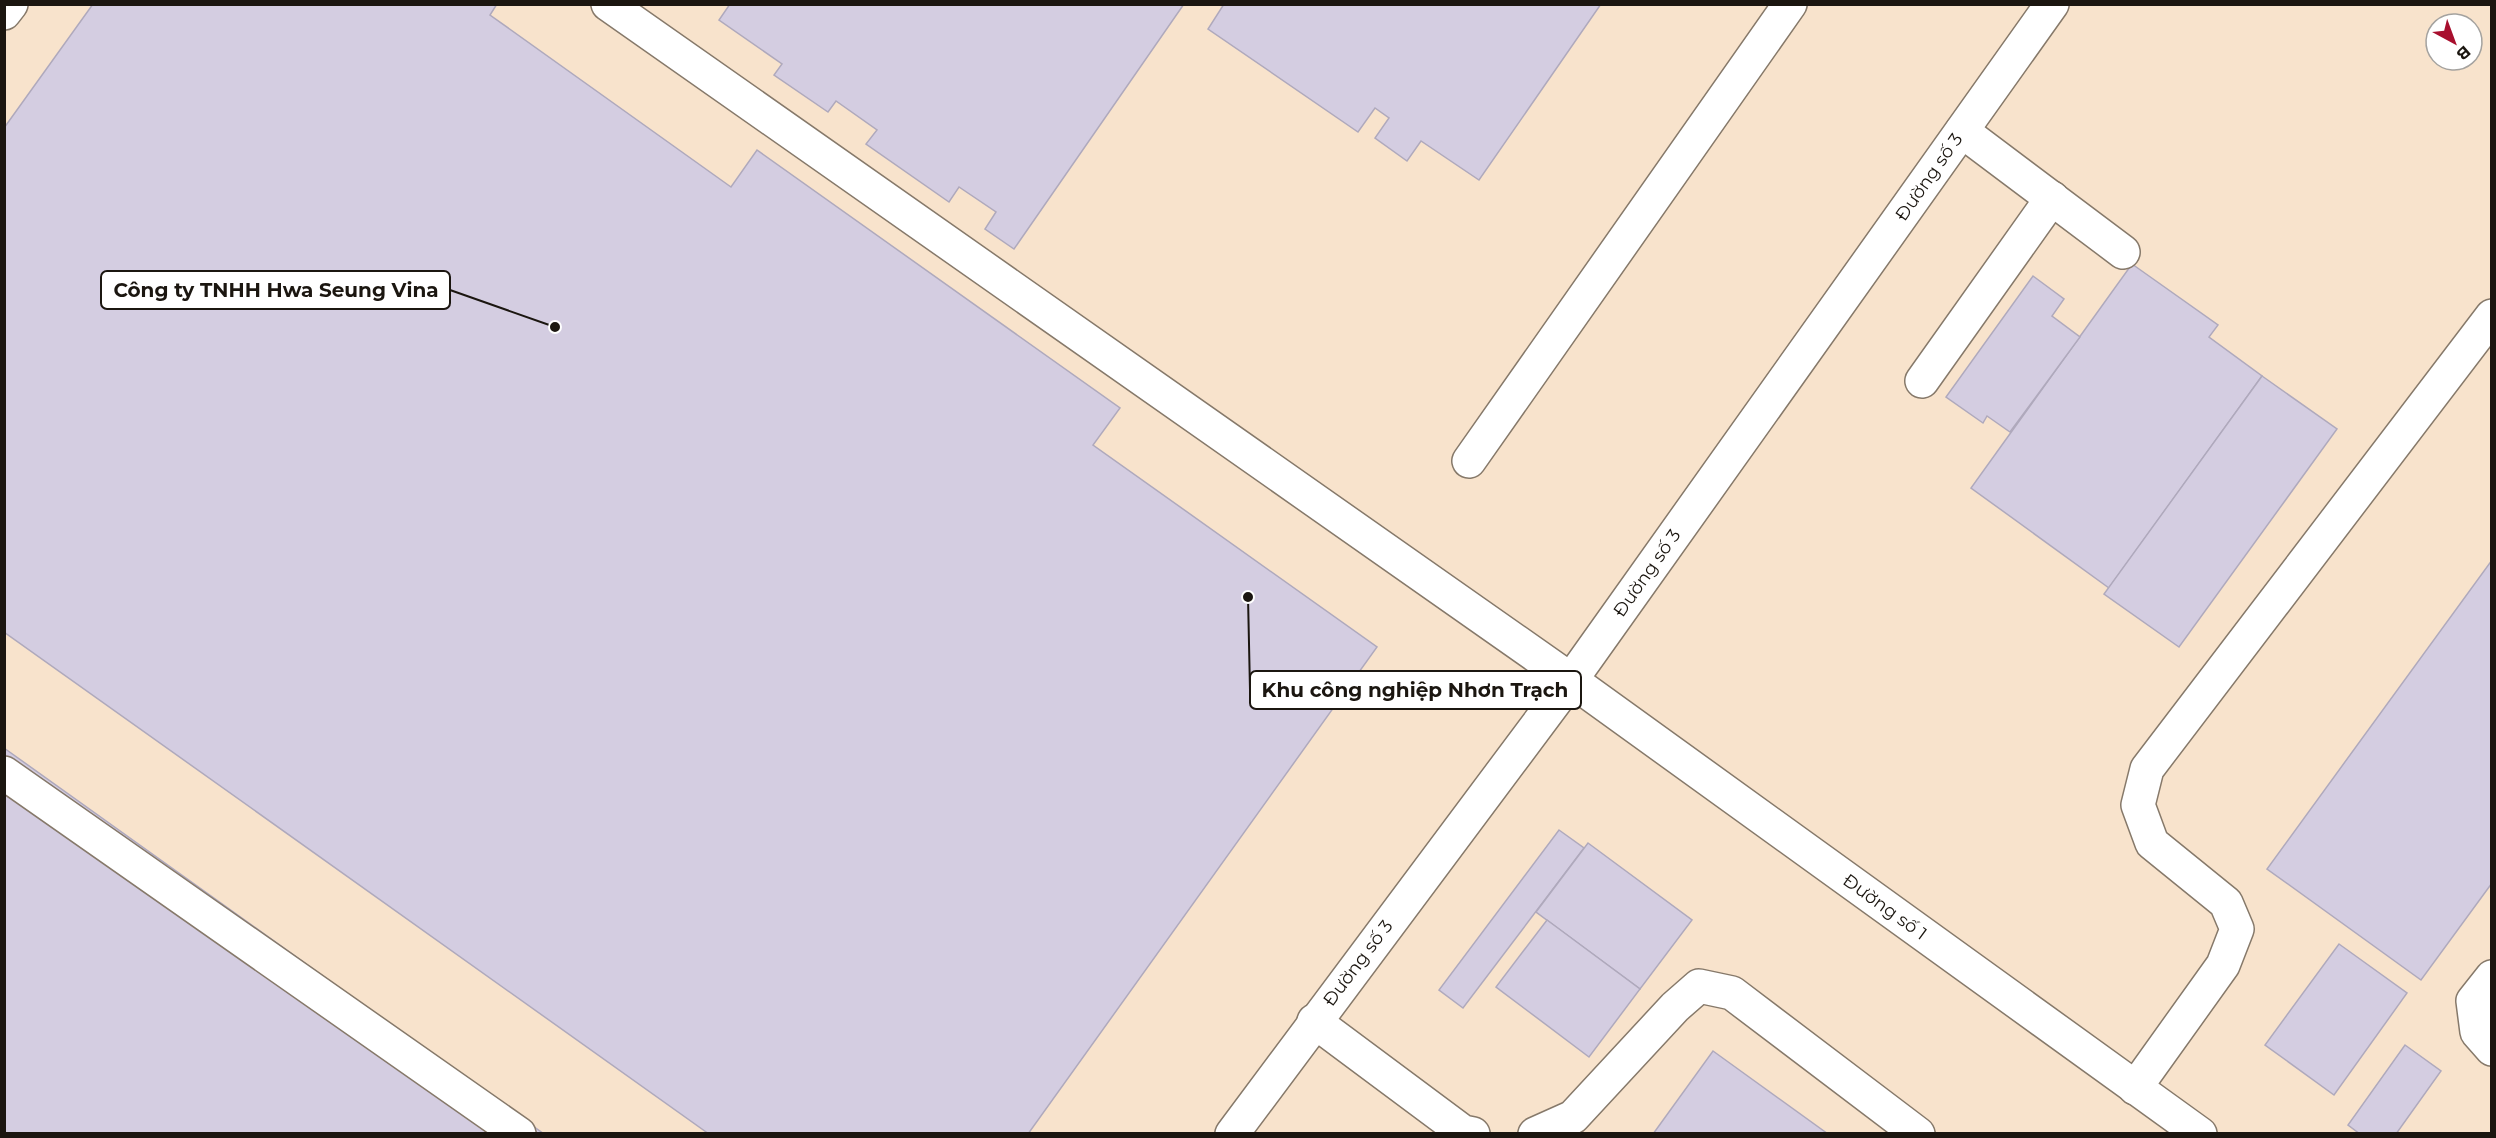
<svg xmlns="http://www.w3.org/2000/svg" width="2496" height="1138" font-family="Montserrat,sans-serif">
<rect width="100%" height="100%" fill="#fceddc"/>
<path fill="#f8e3cc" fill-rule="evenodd" d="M5,5H2491V1133L5,1134ZM2436,24H2472V60H2436Z"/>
<g fill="#d4cde1" stroke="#afa9bc" stroke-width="1.5">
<polygon points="93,4 497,4 490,15 731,187 757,150 1120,408 1093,445 1377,647 1028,1134 709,1134 4,632 4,128"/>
<polygon points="730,4 1184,4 1014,249 985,229 996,212 959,187 949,202 866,144 877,130 836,101 828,112 774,75 782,64 719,20"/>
<polygon points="1224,4 1601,4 1479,180 1421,141 1407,161 1375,138 1389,118 1375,108 1358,132 1208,29"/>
<polygon points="2132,264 2218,325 2209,337 2262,376 2109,588 1971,488"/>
<polygon points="2033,276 2064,299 2052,316 2080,337 2010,432 1987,416 1983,423 1946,397"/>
<polygon points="2262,376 2337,429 2179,647 2104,594"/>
<polygon points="2492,560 2492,883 2421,980 2267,869"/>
<polygon points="4,748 544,1134 4,1134"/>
<polygon points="1559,830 1584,848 1463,1008 1439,990"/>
<polygon points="1588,843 1692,920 1640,989 1536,912"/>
<polygon points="1547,920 1640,989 1589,1057 1496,987"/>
<polygon points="2339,944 2407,993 2334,1095 2265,1045"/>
<polygon points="2405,1045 2441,1071 2396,1134 2360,1134 2348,1125"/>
<polygon points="1713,1051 1828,1134 1653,1134"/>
</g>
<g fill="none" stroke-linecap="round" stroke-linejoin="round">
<defs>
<g id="minor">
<polyline points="608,4 1571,680 2200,1134"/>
<polyline points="4,13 11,4"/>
<polyline points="1962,131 2123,252"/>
<polyline points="1922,381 2052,198"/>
<polyline points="1469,461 1790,4"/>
<polyline points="4,773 519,1134"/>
<polyline points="2492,977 2473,1001 2477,1032 2492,1049"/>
<polyline points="1314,1021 1463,1132 1473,1134"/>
<polyline points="2135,1088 2223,965 2237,929 2226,903 2152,843 2138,805 2147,769 2492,316"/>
<polyline points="1232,1134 1571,680 2052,4"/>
<polyline points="1535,1134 1573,1117 1675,1007 1699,986 1732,993 1918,1134"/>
</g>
</defs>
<use href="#minor" stroke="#86796a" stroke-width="36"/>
<use href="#minor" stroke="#fff" stroke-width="33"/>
</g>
<g text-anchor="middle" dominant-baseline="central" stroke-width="5" stroke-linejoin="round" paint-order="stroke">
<g font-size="18" fill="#1b1610" stroke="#fff">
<text transform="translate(1929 177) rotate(-55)">Đường số 3</text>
<text transform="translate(1647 573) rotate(-55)">Đường số 3</text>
<text transform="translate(1885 907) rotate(36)">Đường số 1</text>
<text transform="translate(1358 963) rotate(-53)">Đường số 3</text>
</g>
</g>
<path fill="none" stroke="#1b1610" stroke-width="2" d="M555 327L450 290M1248 597L1250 690"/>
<g fill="#1b1610" stroke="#fff" stroke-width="2">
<circle cx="555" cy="327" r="6"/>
<circle cx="1248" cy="597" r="6"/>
</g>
<g fill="#fff" stroke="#1b1610" stroke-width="2">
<rect x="101" y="271" width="349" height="38" rx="6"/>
<rect x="1250" y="671" width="331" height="38" rx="6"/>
</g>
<g font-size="20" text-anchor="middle" font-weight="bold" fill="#1b1610">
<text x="276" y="297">Công ty TNHH Hwa Seung Vina</text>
<text x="1415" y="697">Khu công nghiệp Nhơn Trạch</text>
</g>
<rect width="2496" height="1138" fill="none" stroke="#1b1610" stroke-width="12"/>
<g transform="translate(2454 42) rotate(139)"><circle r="28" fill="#ffffff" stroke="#a4a29f" stroke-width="1.5"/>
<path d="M0-4.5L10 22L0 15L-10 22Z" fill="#a80f2e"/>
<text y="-9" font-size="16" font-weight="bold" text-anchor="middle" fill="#1b1610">B</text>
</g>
</svg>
